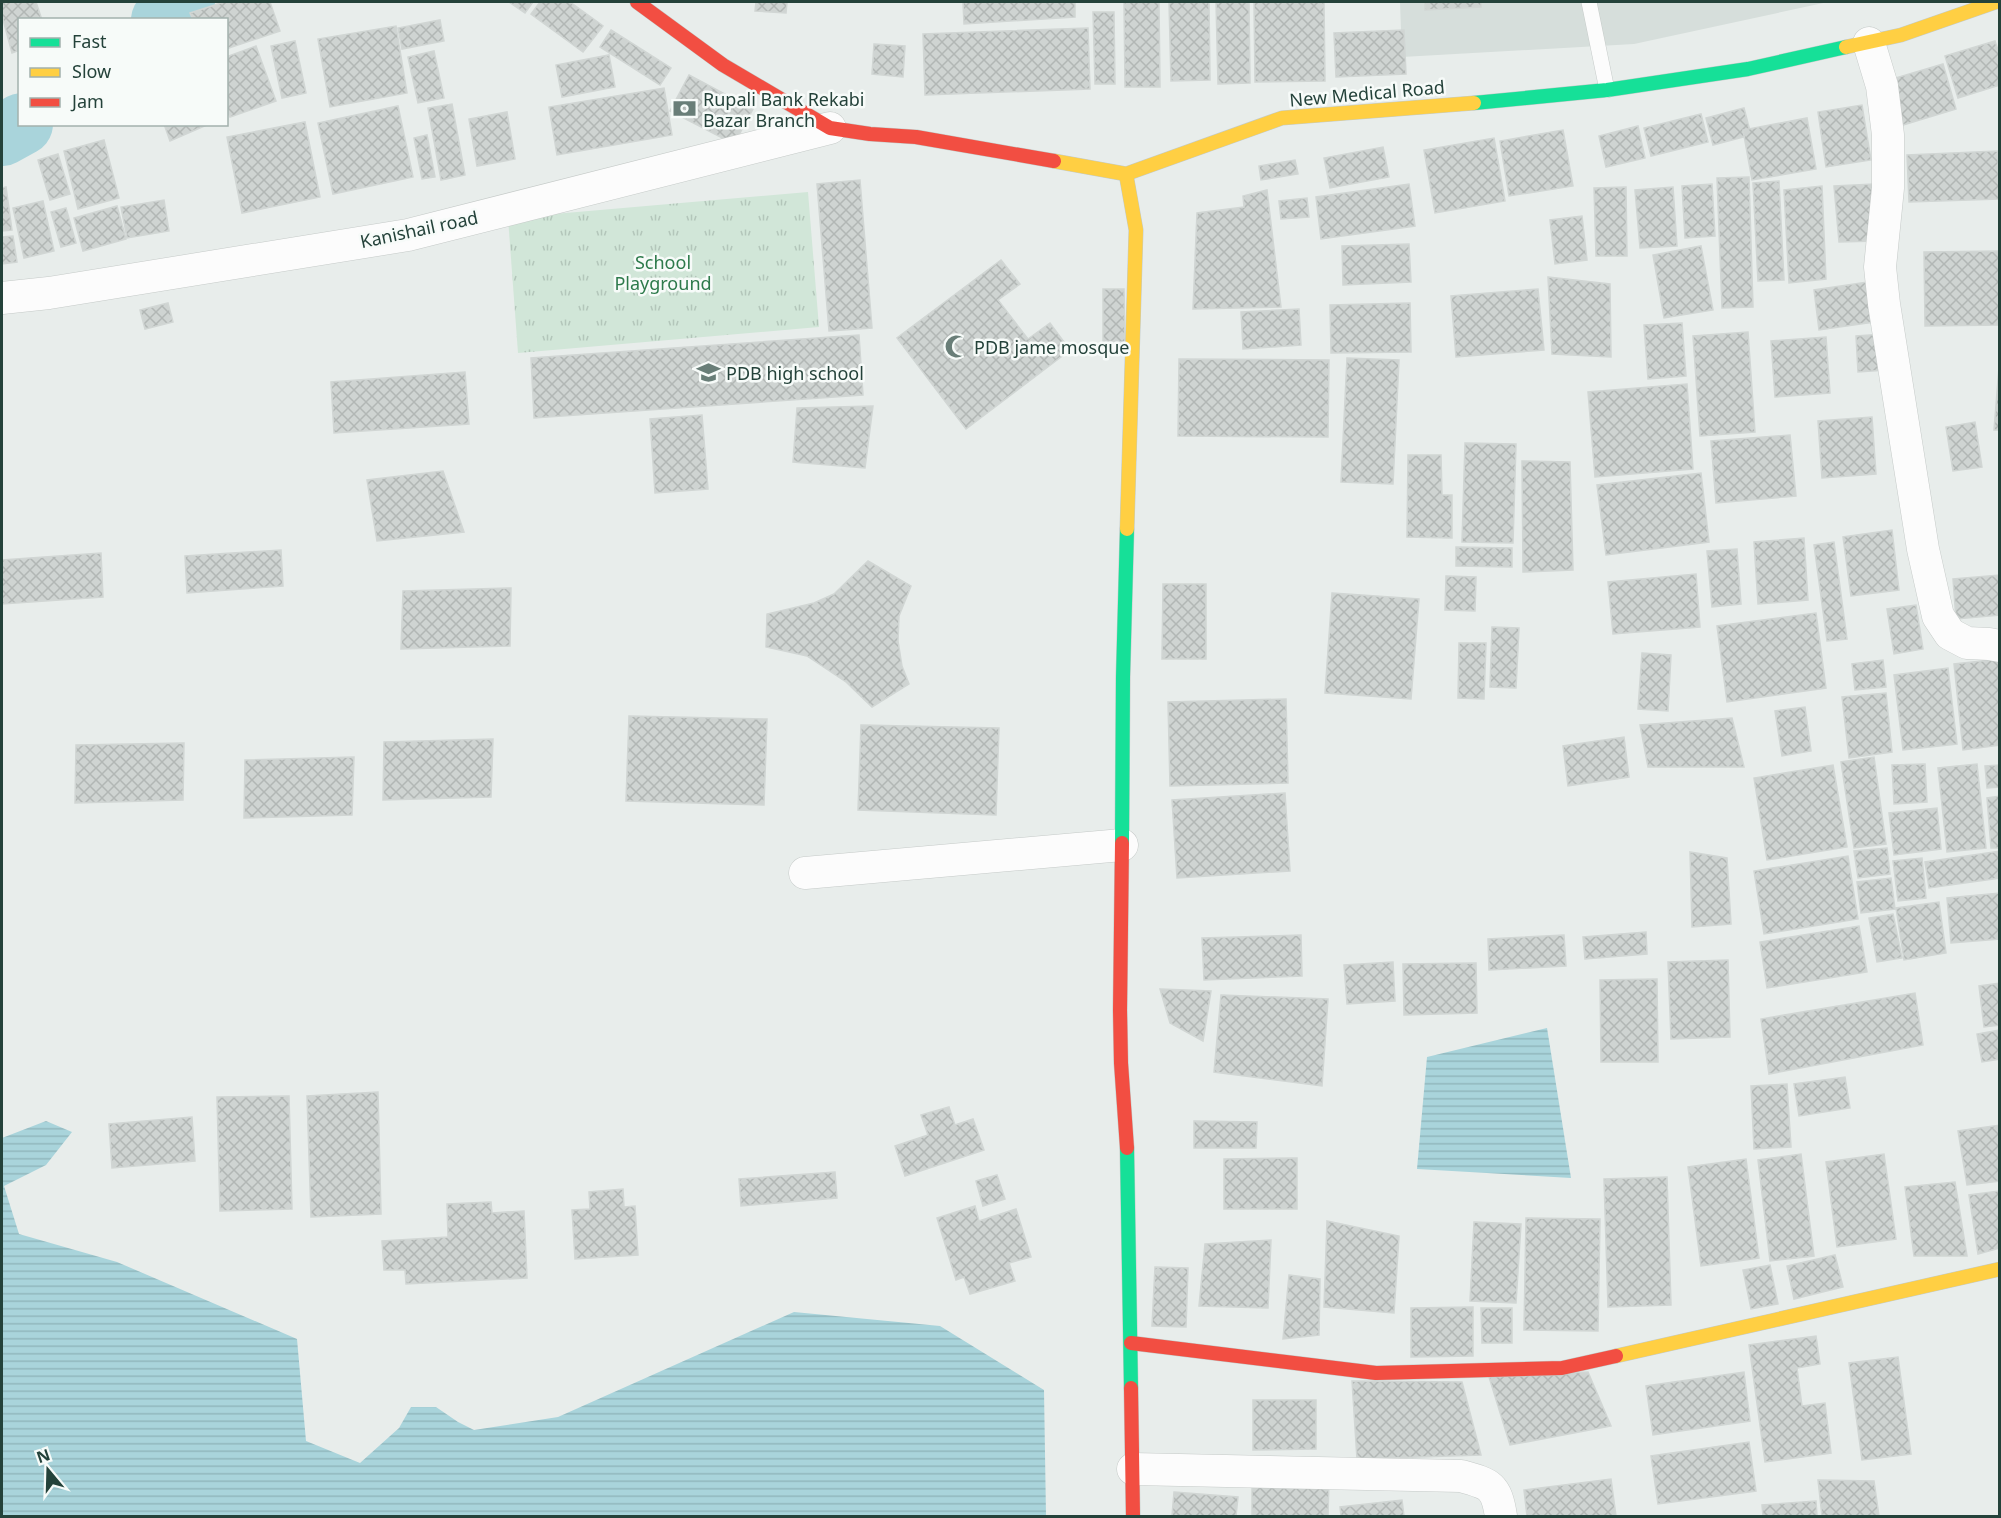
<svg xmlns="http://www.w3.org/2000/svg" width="2001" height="1518" font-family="'Noto Sans',sans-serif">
<defs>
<pattern id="grass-tufts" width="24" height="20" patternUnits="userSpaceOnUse" patternTransform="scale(1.5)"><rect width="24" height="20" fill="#d1e6d8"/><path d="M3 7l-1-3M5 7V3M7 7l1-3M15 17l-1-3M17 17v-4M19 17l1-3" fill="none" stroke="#b3c6ba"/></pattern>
<pattern id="water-rules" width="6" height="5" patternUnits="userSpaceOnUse" patternTransform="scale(1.5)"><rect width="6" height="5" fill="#a9d4db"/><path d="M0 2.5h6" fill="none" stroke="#91b7bd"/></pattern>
<pattern id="building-cross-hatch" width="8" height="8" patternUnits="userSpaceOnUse" patternTransform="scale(1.5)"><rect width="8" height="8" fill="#cfd4d2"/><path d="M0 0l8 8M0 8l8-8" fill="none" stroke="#b2b7b5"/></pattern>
</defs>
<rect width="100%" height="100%" fill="#e8edeb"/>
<polygon fill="#d6dedb" points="1400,2 1828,2 1634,44 1402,57"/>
<polygon fill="url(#grass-tufts)" points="808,192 819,327 518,353 508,218"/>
<g fill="url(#water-rules)">
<polygon points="1547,1028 1571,1178 1417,1169 1427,1057"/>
<polygon points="46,1121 72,1132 46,1165 4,1186 19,1234 117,1262 297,1339 306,1441 360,1463 399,1428 411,1407 436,1407 458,1422 474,1430 558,1417 794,1312 940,1326 1044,1390 1046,1516 2,1516 2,1138"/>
</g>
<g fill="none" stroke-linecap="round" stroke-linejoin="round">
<g stroke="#a9d4db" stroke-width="62">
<polyline points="162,20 184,2"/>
<polyline points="2,135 22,124"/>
</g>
</g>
<g fill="url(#building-cross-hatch)" stroke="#d1d6d4" stroke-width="1.5">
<polygon points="2,2 36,2 42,20 20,20 20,50 12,53 2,16"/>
<polygon points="224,2 270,2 280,31 226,49 226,20 193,20 190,13"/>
<polygon points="509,2 533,2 525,13"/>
<polygon points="540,2 570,2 603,26 583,52 531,14"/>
<polygon points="756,2 787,2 786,13 755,11"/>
<polygon points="963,2 1075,2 1075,17 964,24"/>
<polygon points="1124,2 1159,2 1160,87 1125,87"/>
<polygon points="1169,2 1209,2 1210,80 1171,81"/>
<polygon points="1216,2 1249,2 1250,83 1218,84"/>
<polygon points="1254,2 1324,2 1325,81 1255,82"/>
<polygon points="1425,2 1481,2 1481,7 1425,10"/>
<polygon points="1093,12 1114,12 1115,84 1095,84"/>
<polygon points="440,20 444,41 402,49 398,28"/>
<polygon points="396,26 407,93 330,107 318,39"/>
<polygon points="1088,28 1090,89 925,95 923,34"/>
<polygon points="611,30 671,68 660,85 600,47"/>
<polygon points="1404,30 1406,74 1336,77 1334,33"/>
<polygon points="295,41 306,93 282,98 271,46"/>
<polygon points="1995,41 2000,56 2000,85 1958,98 1945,56"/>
<polygon points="874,44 905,46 903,77 872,74"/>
<polygon points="256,46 276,101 230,117 226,108 226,57"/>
<polygon points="434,51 444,98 418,103 408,57"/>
<polygon points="609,55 615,87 562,97 556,65"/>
<polygon points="1943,64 1956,109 1903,125 1889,80"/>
<polygon points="689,75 753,109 734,144 670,111"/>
<polygon points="664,88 672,135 557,155 549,107"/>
<polygon points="452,104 465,175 441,180 428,108"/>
<polygon points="1862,105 1871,160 1826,167 1818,112"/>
<polygon points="398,106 413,177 333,194 318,123"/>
<polygon points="1744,108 1751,135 1713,145 1706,118"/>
<polygon points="507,112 515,159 477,166 469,119"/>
<polygon points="1701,114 1708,142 1651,156 1644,128"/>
<polygon points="1807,118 1816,169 1752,180 1743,130"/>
<polygon points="305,122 320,197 242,213 227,137"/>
<polygon points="164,124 209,124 170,141"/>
<polygon points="1638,126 1645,158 1606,167 1599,136"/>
<polygon points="1563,130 1573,186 1509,196 1500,141"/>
<polygon points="427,135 435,177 422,179 414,138"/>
<polygon points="1494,138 1505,201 1435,213 1424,150"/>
<polygon points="104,140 119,198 78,209 64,151"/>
<polygon points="1383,147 1389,177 1330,188 1324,158"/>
<polygon points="1998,151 1999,199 1909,202 1907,155"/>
<polygon points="58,154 70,194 50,200 38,160"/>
<polygon points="1295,160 1298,174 1261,180 1259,166"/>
<polygon points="1749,177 1753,307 1722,308 1717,178"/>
<polygon points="860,180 872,328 829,331 817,184"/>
<polygon points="1779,181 1784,280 1758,281 1753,183"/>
<polygon points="1409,184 1415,226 1321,239 1316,197"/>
<polygon points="1712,184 1715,236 1685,238 1682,186"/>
<polygon points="1874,184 1876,241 1839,242 1834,186"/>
<polygon points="1822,186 1826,279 1789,283 1784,190"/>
<polygon points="6,187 12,230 2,231 2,188"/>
<polygon points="1626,187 1627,256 1596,256 1594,188"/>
<polygon points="1673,187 1677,246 1640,248 1635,190"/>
<polygon points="1267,190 1281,307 1193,309 1197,213 1244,207 1243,196"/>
<polygon points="1307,198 1309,217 1281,219 1279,201"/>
<polygon points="164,200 169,231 127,238 121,207"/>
<polygon points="43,201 54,251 24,258 13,208"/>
<polygon points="117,206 126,239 83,251 74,218"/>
<polygon points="66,208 76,243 61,247 51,212"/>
<polygon points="1582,216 1587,260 1555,264 1550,220"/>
<polygon points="13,236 17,262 2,264 2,237"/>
<polygon points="1409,244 1411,282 1343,285 1342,246"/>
<polygon points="1701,246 1713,310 1664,318 1653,255"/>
<polygon points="2000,251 2000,325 1925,326 1924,252"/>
<polygon points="1001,260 1020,284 998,300 1028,339 1050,323 1070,350 966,429 897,338"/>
<polygon points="1548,277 1610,284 1611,357 1552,354"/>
<polygon points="1874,281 1881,321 1819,330 1814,290"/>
<polygon points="1103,289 1124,289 1125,342 1103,341"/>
<polygon points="1538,289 1544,350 1456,357 1451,296"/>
<polygon points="168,303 173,322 145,329 140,310"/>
<polygon points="1410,303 1411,352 1331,353 1330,305"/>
<polygon points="1299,309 1301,345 1243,349 1241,312"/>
<polygon points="1682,323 1686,376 1648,379 1644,325"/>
<polygon points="1748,332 1755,432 1700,436 1693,336"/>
<polygon points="1884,334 1886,370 1858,372 1856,336"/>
<polygon points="859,335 863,395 534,418 531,358"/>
<polygon points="1826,337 1830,393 1775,397 1771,341"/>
<polygon points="2000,355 2000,430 1994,430"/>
<polygon points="1347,358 1399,360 1393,484 1341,482"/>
<polygon points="1179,359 1329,360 1328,437 1178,436"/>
<polygon points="465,372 469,424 334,433 331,382"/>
<polygon points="1687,384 1693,469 1595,477 1588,392"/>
<polygon points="873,406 865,468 793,462 797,408"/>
<polygon points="702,415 708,489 655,493 650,419"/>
<polygon points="1872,417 1876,474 1822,478 1818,421"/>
<polygon points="1975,422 1982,467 1953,471 1946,427"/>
<polygon points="1790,435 1796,496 1716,503 1711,441"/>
<polygon points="1465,443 1516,444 1513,543 1462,542"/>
<polygon points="1408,455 1441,455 1442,495 1452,495 1452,538 1407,537"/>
<polygon points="1522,461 1570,462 1573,570 1523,572"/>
<polygon points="443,471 464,532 377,541 367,480"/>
<polygon points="1701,473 1709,542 1606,555 1597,485"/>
<polygon points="1892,530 1899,590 1851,596 1843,537"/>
<polygon points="1804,538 1808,600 1758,604 1754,542"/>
<polygon points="1834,542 1847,639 1827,641 1814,545"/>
<polygon points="1456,547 1512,548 1512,567 1456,566"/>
<polygon points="1737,549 1741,604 1712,607 1707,551"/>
<polygon points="281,550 283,586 187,593 185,556"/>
<polygon points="101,553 103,597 2,604 2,560"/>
<polygon points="868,561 911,586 899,616 898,641 902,666 909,684 872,707 846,682 807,656 766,647 767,614 814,603 834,594"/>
<polygon points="1696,574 1700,627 1613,634 1608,582"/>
<polygon points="2000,575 2000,615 1956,619 1953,579"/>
<polygon points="1446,576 1476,577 1475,611 1445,610"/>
<polygon points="1163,584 1206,584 1206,659 1162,659"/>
<polygon points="511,588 510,646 401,649 403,591"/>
<polygon points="1332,593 1419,599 1411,699 1325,693"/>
<polygon points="1916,605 1923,649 1894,654 1887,609"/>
<polygon points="1816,613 1826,688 1727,702 1717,626"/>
<polygon points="1492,627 1519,628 1516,688 1490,687"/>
<polygon points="1459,643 1486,643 1484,699 1458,698"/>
<polygon points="1642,653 1671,655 1668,711 1638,709"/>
<polygon points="2000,659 2000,745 1963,750 1954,664"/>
<polygon points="1883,660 1886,687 1855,690 1852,664"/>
<polygon points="1948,668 1957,744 1903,750 1894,675"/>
<polygon points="1886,693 1892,752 1849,758 1842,697"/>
<polygon points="1286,699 1288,783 1170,786 1168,702"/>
<polygon points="1805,707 1811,751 1782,756 1775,711"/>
<polygon points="629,716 767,719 764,805 626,801"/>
<polygon points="1732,718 1744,767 1648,767 1640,725"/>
<polygon points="861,725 999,728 996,815 858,810"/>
<polygon points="1624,737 1629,777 1568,786 1563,746"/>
<polygon points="493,739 491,797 383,800 384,742"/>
<polygon points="184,743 183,800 75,803 76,745"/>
<polygon points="354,757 352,815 244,818 245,760"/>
<polygon points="1874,757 1886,844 1854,848 1841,762"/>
<polygon points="1925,764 1927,802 1894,804 1892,765"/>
<polygon points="1977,764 1986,848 1947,852 1938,768"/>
<polygon points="1833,765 1847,847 1767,860 1754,778"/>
<polygon points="2000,765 2000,787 1987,788 1985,766"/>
<polygon points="1285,793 1290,871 1177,878 1172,800"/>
<polygon points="2000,796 2000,848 1991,848 1987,798"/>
<polygon points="1937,808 1941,849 1894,855 1889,813"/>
<polygon points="1887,848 1890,874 1858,878 1854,851"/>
<polygon points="2000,851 2000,878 1929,888 1925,862"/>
<polygon points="1690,852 1727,858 1731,924 1692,927"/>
<polygon points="1848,856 1858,919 1764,934 1754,871"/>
<polygon points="1922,858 1926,898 1898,901 1893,861"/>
<polygon points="1891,878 1895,909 1861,913 1857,882"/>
<polygon points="2000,893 2000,939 1951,943 1947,898"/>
<polygon points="1939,902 1946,953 1904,960 1896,908"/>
<polygon points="1893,914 1902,958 1877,962 1869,918"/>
<polygon points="1859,926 1867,972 1767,988 1760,942"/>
<polygon points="1646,932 1647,954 1585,959 1583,937"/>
<polygon points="1301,935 1302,976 1204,980 1202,938"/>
<polygon points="1564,935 1566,966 1489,970 1488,939"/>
<polygon points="1728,960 1730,1037 1671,1039 1668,962"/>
<polygon points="1393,962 1395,1001 1347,1004 1344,965"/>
<polygon points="1476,963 1477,1013 1404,1015 1403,964"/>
<polygon points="1657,979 1658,1062 1601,1062 1600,980"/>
<polygon points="2000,983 2000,1025 1984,1027 1979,986"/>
<polygon points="1160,989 1211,991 1203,1041 1170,1023"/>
<polygon points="1915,993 1923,1045 1769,1074 1761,1019"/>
<polygon points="1221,995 1328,999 1322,1086 1214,1072"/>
<polygon points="2000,1030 2000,1059 1982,1062 1977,1034"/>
<polygon points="1845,1077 1850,1108 1799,1116 1794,1084"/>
<polygon points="1787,1084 1791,1147 1754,1149 1751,1086"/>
<polygon points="378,1092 381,1214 311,1217 307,1096"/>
<polygon points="289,1096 292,1209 220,1211 217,1097"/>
<polygon points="949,1107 955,1125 973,1119 984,1150 905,1176 895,1146 928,1135 921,1115"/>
<polygon points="192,1117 195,1161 112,1168 109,1124"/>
<polygon points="1194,1121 1257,1122 1256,1148 1194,1148"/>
<polygon points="2000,1125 2000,1181 1967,1185 1958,1131"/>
<polygon points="1801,1154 1814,1256 1770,1261 1758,1160"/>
<polygon points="1884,1154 1896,1239 1837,1247 1826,1162"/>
<polygon points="1297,1158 1297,1209 1224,1209 1224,1159"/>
<polygon points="1746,1159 1759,1258 1701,1266 1688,1167"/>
<polygon points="835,1172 837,1198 741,1206 739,1179"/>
<polygon points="997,1175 1005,1199 983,1206 976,1181"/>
<polygon points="1667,1177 1671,1305 1608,1307 1604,1179"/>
<polygon points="1955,1182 1967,1256 1914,1256 1905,1187"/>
<polygon points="623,1189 624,1207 635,1206 638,1255 575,1259 572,1210 590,1209 589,1192"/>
<polygon points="1999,1191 2000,1248 1978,1254 1969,1195"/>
<polygon points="491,1202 492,1213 524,1211 527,1278 406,1284 405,1270 384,1270 382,1241 448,1237 447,1204"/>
<polygon points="975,1206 979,1221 1016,1209 1031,1257 1009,1263 1015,1281 970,1294 964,1277 956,1280 937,1218"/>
<polygon points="1526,1218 1600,1219 1598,1331 1524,1330"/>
<polygon points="1327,1221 1399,1236 1394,1313 1324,1307"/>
<polygon points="1474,1222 1521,1224 1516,1303 1470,1301"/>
<polygon points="1271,1240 1268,1308 1199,1306 1205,1244"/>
<polygon points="1835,1255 1843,1287 1794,1299 1787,1266"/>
<polygon points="1770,1265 1778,1304 1751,1309 1743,1270"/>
<polygon points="1155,1267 1188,1268 1186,1327 1152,1326"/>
<polygon points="1289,1275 1320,1279 1319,1335 1283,1339"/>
<polygon points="1473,1307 1473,1356 1411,1357 1411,1308"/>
<polygon points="1481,1308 1512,1308 1512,1343 1482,1343"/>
<polygon points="1816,1336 1820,1364 1797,1368 1802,1406 1825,1403 1831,1453 1765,1462 1749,1345"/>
<polygon points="1898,1357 1911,1454 1862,1460 1849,1363"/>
<polygon points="1588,1372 1611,1426 1510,1445 1489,1377"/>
<polygon points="1744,1372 1750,1421 1653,1435 1646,1386"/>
<polygon points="1352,1381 1462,1382 1481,1455 1357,1459"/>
<polygon points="1253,1400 1316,1400 1316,1449 1253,1450"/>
<polygon points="1749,1442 1756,1491 1658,1504 1651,1456"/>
<polygon points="1252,1479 1329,1480 1328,1516 1252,1516"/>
<polygon points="1611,1479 1616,1516 1527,1516 1524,1490"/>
<polygon points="1818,1480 1874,1481 1879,1516 1822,1516"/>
<polygon points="1174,1492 1238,1497 1236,1516 1172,1516"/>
<polygon points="1402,1500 1404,1516 1341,1516 1340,1507"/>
<polygon points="1816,1501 1817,1516 1763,1516 1762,1505"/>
</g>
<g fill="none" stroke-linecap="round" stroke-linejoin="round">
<defs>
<polyline id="lane" points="1589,2 1607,90"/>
<g id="street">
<polyline points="1869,43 1882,86 1888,135 1888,188 1880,267 1884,304 1923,549 1938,616 1950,634 1967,643 1989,644 2000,646"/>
<polyline points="2,298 49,293 408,235 830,128"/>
<polyline points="805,873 1122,845"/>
<path d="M1133,1469L1461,1476C1490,1484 1496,1485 1501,1516"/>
</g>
<g id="fast">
<polyline points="1474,103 1607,90 1748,69 1846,47"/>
<polyline points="1122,843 1123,677 1127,529"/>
<polyline points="1127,1148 1131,1388"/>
</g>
<g id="slow">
<polyline points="1846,47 1901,35 1996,2"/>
<polyline points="1054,161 1126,174 1282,118 1474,103"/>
<polyline points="1126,174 1136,230 1127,529"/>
<polyline points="1616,1356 2000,1269"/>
</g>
<g id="jam">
<polyline points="637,2 723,65 830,128 870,134 916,137 1054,161"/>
<polyline points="1122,843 1120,1010 1121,1063 1127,1148"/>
<polyline points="1131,1343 1376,1373 1562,1368 1616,1356"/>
<polyline points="1131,1388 1133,1516"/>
</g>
</defs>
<use href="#lane" stroke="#c5cac8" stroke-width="16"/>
<use href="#street" stroke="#c5cac8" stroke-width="33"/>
<use href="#fast" stroke="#c3cbc8" stroke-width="15"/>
<use href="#slow" stroke="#c3cbc8" stroke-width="15"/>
<use href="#jam" stroke="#c3cbc8" stroke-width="15"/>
<use href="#lane" stroke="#fcfcfc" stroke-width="15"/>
<use href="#street" stroke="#fcfcfc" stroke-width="32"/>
<use href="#fast" stroke="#16e098" stroke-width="14"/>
<use href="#slow" stroke="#ffcf43" stroke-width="14"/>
<use href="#jam" stroke="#f24e42" stroke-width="14"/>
</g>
<defs>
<symbol id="bank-bare" viewBox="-9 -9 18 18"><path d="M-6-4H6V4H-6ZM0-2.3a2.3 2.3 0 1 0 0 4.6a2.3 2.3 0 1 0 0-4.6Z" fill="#697e78" stroke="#f7fbf9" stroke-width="2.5" paint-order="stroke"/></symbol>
<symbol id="mosque-bare" viewBox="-9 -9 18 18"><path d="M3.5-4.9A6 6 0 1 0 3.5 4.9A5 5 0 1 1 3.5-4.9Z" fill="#697e78" stroke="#f7fbf9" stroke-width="2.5" paint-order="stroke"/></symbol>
<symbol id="school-bare" viewBox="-9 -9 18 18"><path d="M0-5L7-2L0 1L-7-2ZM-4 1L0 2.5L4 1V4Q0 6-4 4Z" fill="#697e78" stroke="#f7fbf9" stroke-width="2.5" paint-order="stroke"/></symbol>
</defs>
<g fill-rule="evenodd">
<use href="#bank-bare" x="668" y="92" width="33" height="33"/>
<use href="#mosque-bare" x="940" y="330" width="33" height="33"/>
<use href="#school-bare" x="692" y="356" width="33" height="33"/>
</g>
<g text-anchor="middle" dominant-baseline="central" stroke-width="5" stroke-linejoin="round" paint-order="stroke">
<g font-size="18" fill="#24423a" stroke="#f7fbf9">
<text transform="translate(1367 93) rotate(-5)">New Medical Road</text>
<text transform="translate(419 229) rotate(-12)">Kanishail road</text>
</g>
<g font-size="18" fill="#24423a" stroke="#f7fbf9" text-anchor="start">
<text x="703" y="99">Rupali Bank Rekabi<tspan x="703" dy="21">Bazar Branch</tspan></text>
<text x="974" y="347">PDB jame mosque</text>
<text x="726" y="373">PDB high school</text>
</g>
<g font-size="18" fill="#2d7a4b" stroke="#f7fbf9">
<text x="663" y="262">School<tspan x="663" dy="21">Playground</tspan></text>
</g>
</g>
<rect width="2001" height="1518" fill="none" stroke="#24423a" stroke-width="6"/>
<rect x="18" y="18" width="210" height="108" fill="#f7fbf9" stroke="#a3b1ad" stroke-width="1.5"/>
<rect x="30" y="38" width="30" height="9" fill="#16e098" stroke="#a3b1ad" stroke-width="1.5"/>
<text x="72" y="48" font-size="18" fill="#24423a">Fast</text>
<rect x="30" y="68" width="30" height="9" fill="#ffcf43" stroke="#a3b1ad" stroke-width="1.5"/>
<text x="72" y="78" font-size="18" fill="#24423a">Slow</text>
<rect x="30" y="98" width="30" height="9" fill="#f24e42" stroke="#a3b1ad" stroke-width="1.5"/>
<text x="72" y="108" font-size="18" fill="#24423a">Jam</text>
<g transform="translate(48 1470) rotate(341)" stroke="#f7fbf9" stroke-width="4.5" paint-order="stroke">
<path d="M0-4.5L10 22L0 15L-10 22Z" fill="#24423a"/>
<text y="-9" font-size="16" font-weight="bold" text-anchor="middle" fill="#24423a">N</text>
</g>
</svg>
